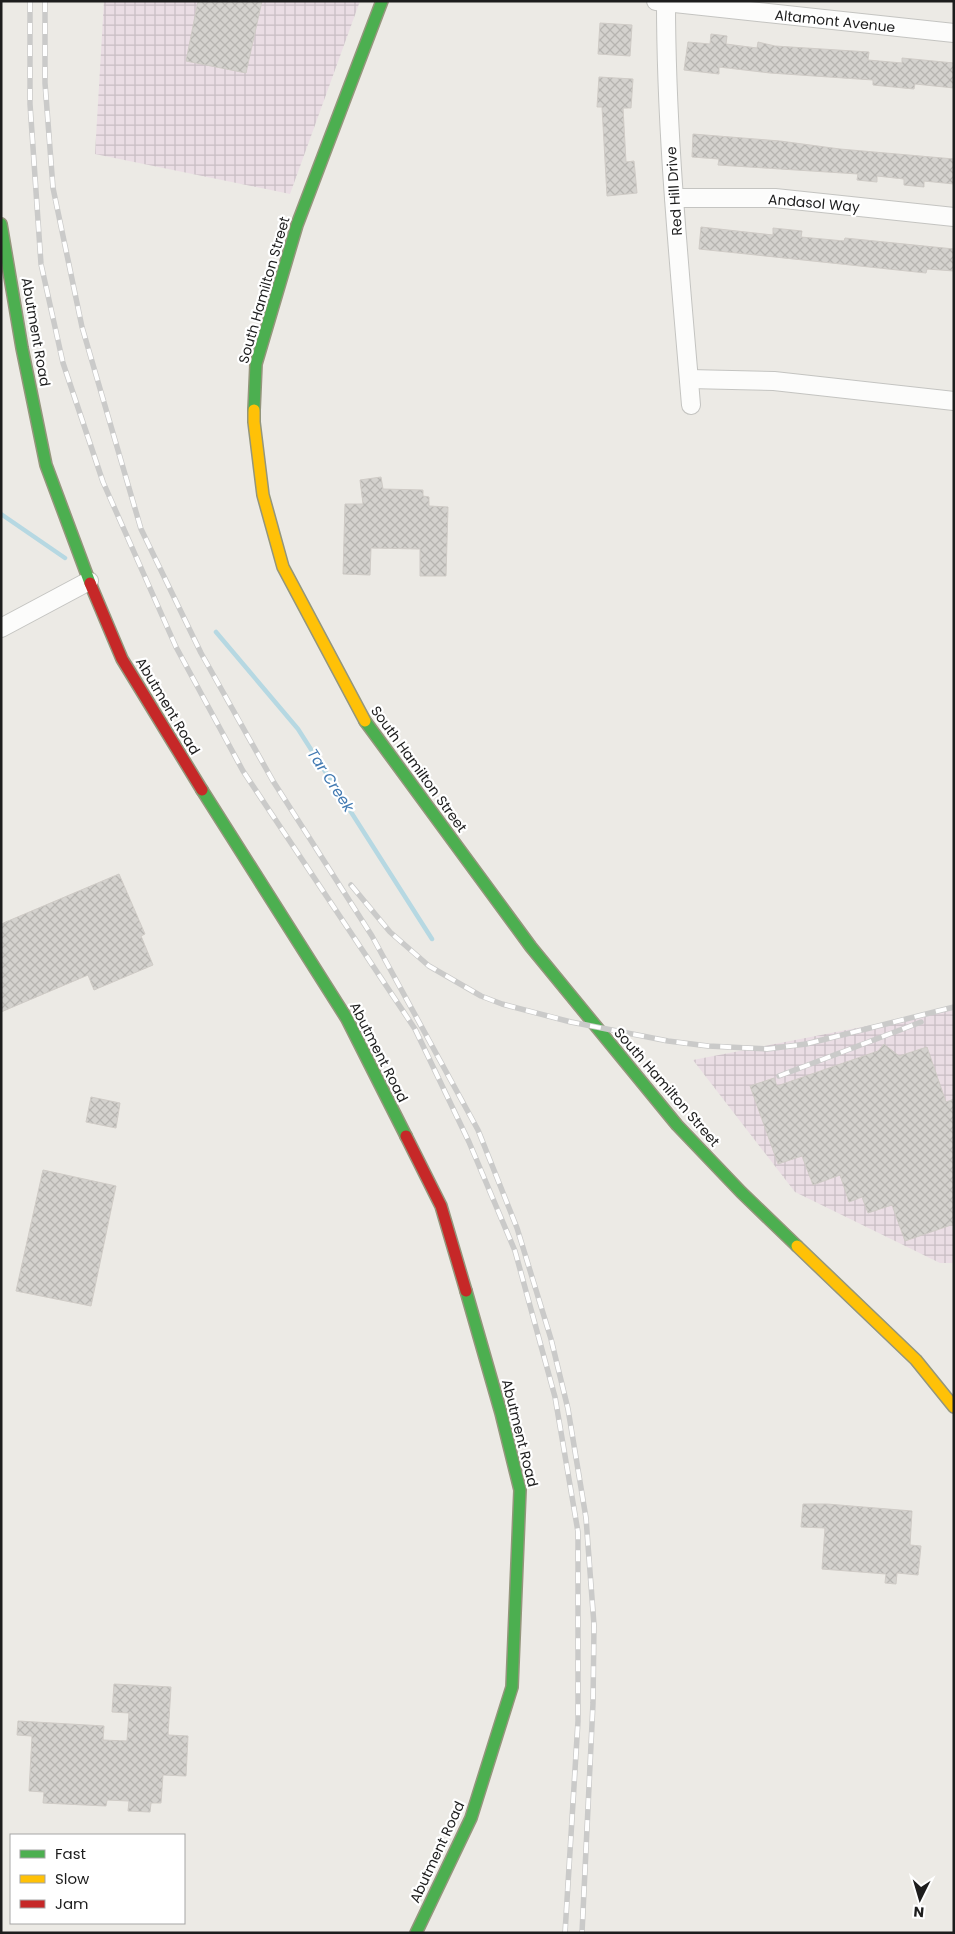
<svg xmlns="http://www.w3.org/2000/svg" width="955" height="1934" font-family="Poppins,sans-serif">
<defs>
<pattern id="industrial-grid" width="8" height="8" patternUnits="userSpaceOnUse" patternTransform="scale(1.25)"><rect width="8" height="8" fill="#eadde4"/><path d="M0 4h8M4 0v8" fill="none" stroke="#c8bdc3"/></pattern>
<pattern id="building-cross-hatch" width="8" height="8" patternUnits="userSpaceOnUse" patternTransform="scale(1.25)"><rect width="8" height="8" fill="#d4d2ce"/><path d="M0 0l8 8M0 8l8-8" fill="none" stroke="#b6b4b0"/></pattern>
</defs>
<rect width="100%" height="100%" fill="#eceae5"/>
<g fill="url(#industrial-grid)">
<polygon points="104,1 360,1 290,194 95,154"/>
<polygon points="954,1009 954,1263 940,1263 795,1192 693,1060"/>
</g>
<g fill="none" stroke-linecap="round" stroke-linejoin="round">
<g stroke="#b6d8e2" stroke-width="4.5">
<polyline points="1,514 65,558"/>
<polyline points="216,632 298,729 432,939"/>
</g>
</g>
<g fill="url(#building-cross-hatch)" stroke="#cfcbc6">
<polygon points="198,1 262,1 246,73 186,61"/>
<polygon points="600,23 632,25 630,56 598,54"/>
<polygon points="711,34 727,36 726,44 757,48 758,42 775,46 869,52 868,60 902,63 902,58 954,63 954,88 915,84 914,89 873,85 873,80 770,73 719,67 719,74 684,70 688,42 710,44"/>
<polygon points="599,77 633,79 631,108 623,108 626,162 634,161 637,193 607,196 602,107 597,107"/>
<polygon points="693,134 780,141 840,149 954,159 954,184 924,181 924,187 904,185 904,179 877,176 877,182 857,180 858,174 718,165 719,159 692,157"/>
<polygon points="701,227 773,235 773,228 802,231 801,237 844,241 845,238 954,249 954,271 927,269 926,273 699,249"/>
<polygon points="381,477 383,489 423,490 423,496 429,497 429,506 448,507 446,576 420,576 420,549 371,548 370,575 343,574 345,504 363,504 360,480"/>
<polygon points="119,874 145,934 141,936 153,965 94,990 88,975 1,1012 1,924"/>
<polygon points="884,1044 899,1056 927,1047 946,1102 954,1099 954,1224 905,1241 892,1205 868,1213 862,1197 849,1202 840,1175 813,1185 802,1156 778,1164 750,1086 774,1078 777,1086 878,1051"/>
<polygon points="91,1097 120,1103 116,1128 86,1122"/>
<polygon points="43,1170 116,1186 91,1306 16,1291"/>
<polygon points="803,1504 827,1504 912,1511 910,1545 921,1546 918,1575 897,1573 896,1584 885,1583 886,1574 822,1569 825,1528 801,1527"/>
<polygon points="114,1684 171,1687 168,1735 188,1736 186,1776 163,1775 161,1803 151,1803 150,1812 128,1811 129,1801 107,1800 106,1806 43,1803 44,1792 29,1791 32,1736 17,1735 18,1721 104,1726 103,1740 127,1741 129,1713 112,1712"/>
</g>
<g fill="none" stroke-linecap="round" stroke-linejoin="round">
<defs>
<g id="street">
<polyline points="656,1 954,33"/>
<path d="M666,2C666,137 680,271 691,405"/>
<polyline points="674,198 775,198 954,217"/>
<polyline points="689,379 774,381 954,401"/>
<polyline points="1,628 89,581"/>
</g>
<g id="fast">
<polyline points="1,224 22,348 46,465 90,583"/>
<polyline points="254,410 256,364 297,225 382,1"/>
<polyline points="365,721 531,947 677,1125 741,1192 797,1246"/>
<polyline points="202,790 347,1019 406,1136"/>
<polyline points="416,1933 471,1818 512,1687 520,1490 501,1413 466,1291"/>
</g>
<g id="slow">
<polyline points="254,410 254,422 263,495 283,567 365,721"/>
<polyline points="797,1246 916,1360 954,1407"/>
</g>
<g id="jam">
<polyline points="90,583 122,659 202,790"/>
<polyline points="406,1136 441,1206 466,1291"/>
</g>
</defs>
<use href="#street" stroke="#c4c4c1" stroke-width="20"/>
<use href="#fast" stroke="#94967c" stroke-width="14"/>
<use href="#slow" stroke="#94967c" stroke-width="14"/>
<use href="#jam" stroke="#94967c" stroke-width="14"/>
<use href="#street" stroke="#fcfcfb" stroke-width="18"/>
<use href="#fast" stroke="#4caf50" stroke-width="11"/>
<use href="#slow" stroke="#ffc107" stroke-width="11"/>
<use href="#jam" stroke="#c62828" stroke-width="11"/>
<defs>
<g id="rail">
<polyline points="30,1 30,104 41,264 63,363 103,482 176,647 243,771 415,1029 469,1142 515,1251 555,1397 578,1532 578,1721 565,1933"/>
<polyline points="45,1 45,83 53,188 82,327 141,529 201,653 273,781 372,936 478,1130 517,1228 551,1339 568,1409 586,1518 594,1625 593,1703 582,1933"/>
<polyline points="351,885 390,932 429,966 481,996 502,1004 571,1022 668,1041 708,1046 767,1049 806,1044 954,1007"/>
<polyline points="779,1076 921,1022"/>
</g>
</defs>
<use href="#rail" stroke="#cacac9" stroke-width="5.5"/>
<use href="#rail" stroke="#fff" stroke-width="4" stroke-dasharray="11" stroke-linecap="butt"/>
</g>
<g text-anchor="middle" dominant-baseline="central" stroke-width="4.5" stroke-linejoin="round" paint-order="stroke">
<g font-size="14" fill="#1d1d1d" stroke="#fff">
<text transform="translate(835 21) rotate(6)">Altamont Avenue</text>
<text transform="translate(674 191) rotate(-94)">Red Hill Drive</text>
<text transform="translate(814 203) rotate(5)">Andasol Way</text>
<text transform="translate(264 290) rotate(-74)">South Hamilton Street</text>
<text transform="translate(36 332) rotate(80)">Abutment Road</text>
<text transform="translate(168 706) rotate(59)">Abutment Road</text>
<text transform="translate(419 769) rotate(54)">South Hamilton Street</text>
<text transform="translate(379 1052) rotate(63)">Abutment Road</text>
<text transform="translate(667 1087) rotate(49)">South Hamilton Street</text>
<text transform="translate(520 1433) rotate(76)">Abutment Road</text>
<text transform="translate(437 1852) rotate(-65)">Abutment Road</text>
</g>
<g font-size="15" font-style="italic" fill="#437ab2" stroke="#fff">
<text transform="translate(331 780) rotate(57)">Tar Creek</text>
</g>
</g>
<rect width="955" height="1934" fill="none" stroke="#1d1d1d" stroke-width="5"/>
<rect x="10" y="1834" width="175" height="90" fill="#ffffff" stroke="#a5a5a5"/>
<rect x="20" y="1850" width="25" height="8" fill="#4caf50" stroke="#a5a5a5"/>
<text x="55" y="1859" font-size="15" fill="#1d1d1d">Fast</text>
<rect x="20" y="1875" width="25" height="8" fill="#ffc107" stroke="#a5a5a5"/>
<text x="55" y="1884" font-size="15" fill="#1d1d1d">Slow</text>
<rect x="20" y="1900" width="25" height="8" fill="#c62828" stroke="#a5a5a5"/>
<text x="55" y="1909" font-size="15" fill="#1d1d1d">Jam</text>
<g transform="translate(920 1899) rotate(185)" stroke="#ffffff" stroke-width="4" paint-order="stroke">
<path d="M0-4L9 19L0 12L-9 19Z" fill="#1d1d1d"/>
<text y="-8" font-size="14" font-weight="bold" text-anchor="middle" fill="#1d1d1d">N</text>
</g>
</svg>
